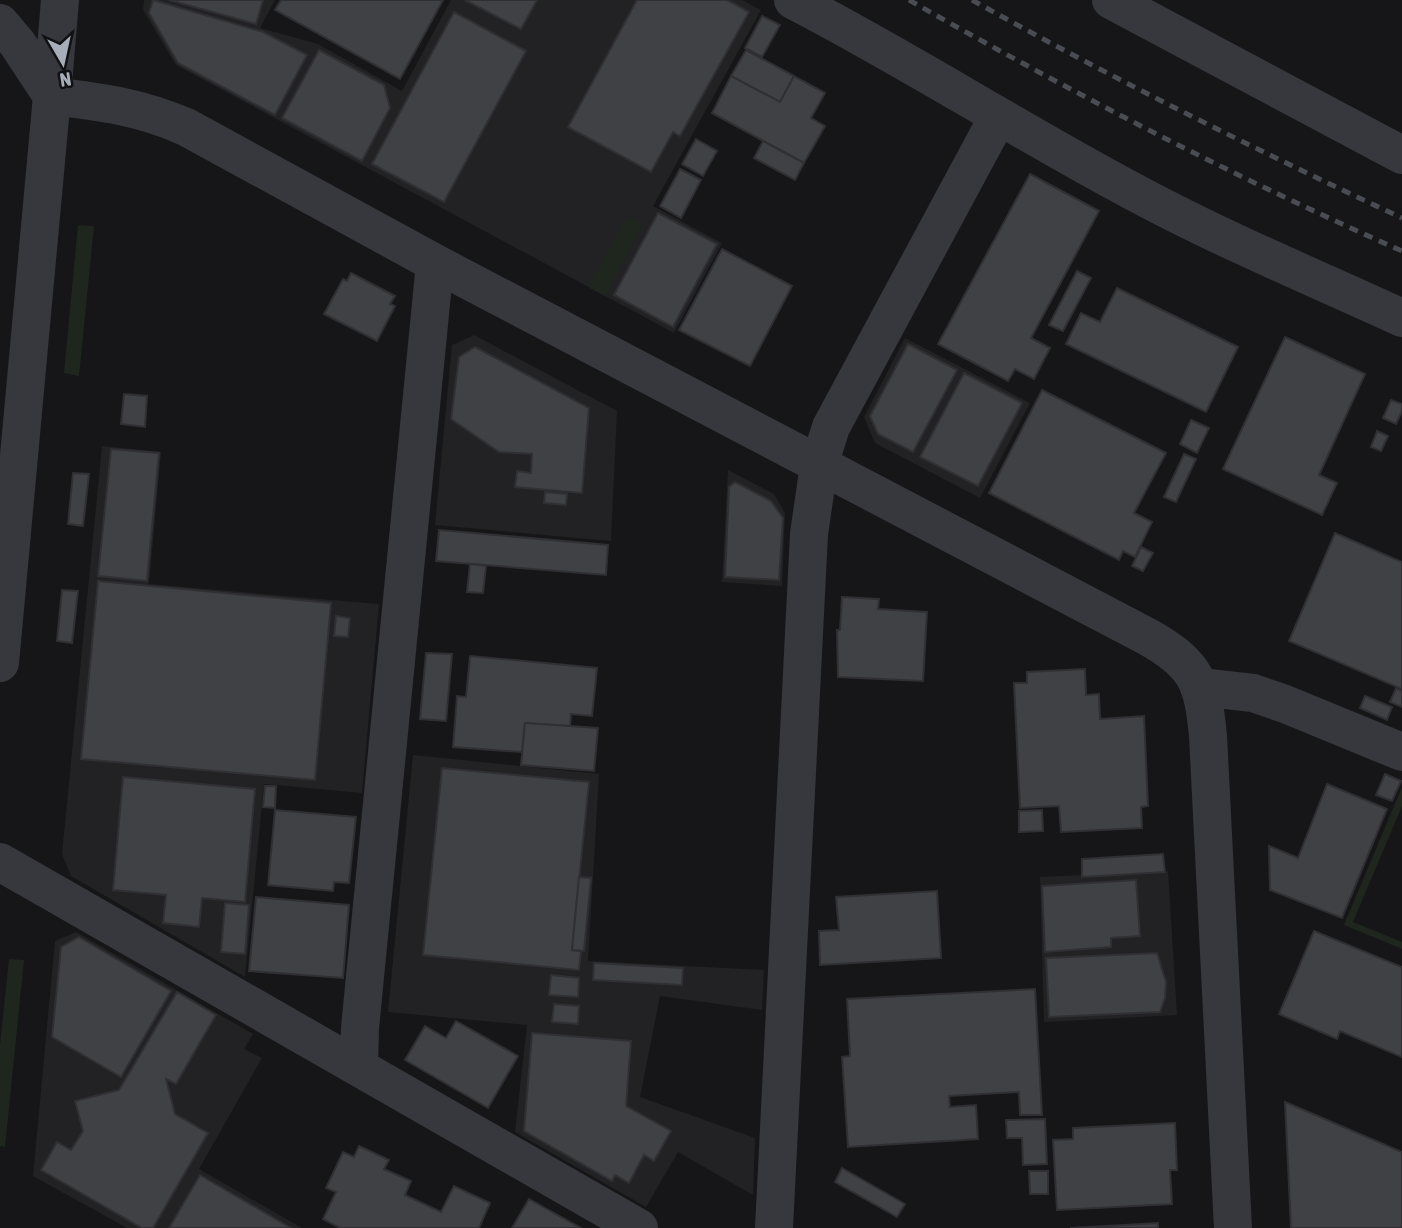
<svg xmlns="http://www.w3.org/2000/svg" width="1402" height="1228" font-family="'Asap Condensed',sans-serif">
<rect width="100%" height="100%" fill="#161618"/>
<g fill="#222225">
<polygon points="144,0 275,0 260,28 318,44 402,91 451,0 742,0 761,10 653,206 722,243 674,333 176,65 143,10"/>
<polygon points="474,335 617,411 611,541 435,525 452,345"/>
<polygon points="905,338 1030,403 980,498 875,443 864,417"/>
<polygon points="102,446 161,452 149,584 379,604 362,793 264,784 245,977 71,876 62,854"/>
<polygon points="728,470 774,494 785,513 782,586 722,582"/>
<polygon points="413,755 599,774 588,961 764,970 762,1010 660,996 640,1097 755,1138 753,1195 678,1152 646,1207 515,1132 527,1025 388,1012"/>
<polygon points="1168,871 1177,1015 1044,1022 1040,877"/>
<polygon points="76,932 253,1034 244,1049 262,1058 199,1169 302,1228 127,1228 33,1176 55,941"/>
</g>
<g fill="#1e261e">
<polygon points="628,216 643,224 605,296 588,287"/>
<polygon points="78,225 94,226 79,376 64,373"/>
<polygon points="1402,787 1402,806 1353,922 1402,942 1402,949 1344,925"/>
<polygon points="9,959 24,960 5,1147 0,1146 0,1045"/>
</g>
<g fill="#404145" stroke="#303034" stroke-width="2">
<polygon points="153,0 263,32 307,55 275,115 178,63 149,13"/>
<polygon points="169,0 263,0 256,24"/>
<polygon points="281,0 443,0 400,79 275,10"/>
<polygon points="465,0 537,0 521,29"/>
<polygon points="637,0 727,0 749,12 680,136 673,132 651,172 568,127"/>
<polygon points="454,12 526,51 444,202 372,164"/>
<polygon points="762,16 780,25 762,57 745,48"/>
<polygon points="319,50 384,85 390,108 362,161 282,118"/>
<polygon points="746,50 794,76 780,102 731,76"/>
<polygon points="731,76 780,102 794,76 825,93 811,118 825,126 804,163 712,113"/>
<polygon points="696,139 717,151 703,176 682,164"/>
<polygon points="763,141 804,163 795,180 754,158"/>
<polygon points="680,169 701,180 681,218 660,206"/>
<polygon points="1030,174 1099,211 1031,338 1050,348 1034,379 1015,369 1008,381 938,344"/>
<polygon points="658,213 717,244 673,327 614,295"/>
<polygon points="722,249 792,286 750,366 679,330"/>
<polygon points="1077,271 1091,278 1063,331 1049,325"/>
<polygon points="351,273 395,296 390,304 395,306 377,341 324,314 343,279 347,281"/>
<polygon points="1117,288 1238,347 1206,412 1066,344 1081,313 1100,322"/>
<polygon points="1285,337 1365,374 1319,475 1337,483 1322,515 1223,469"/>
<polygon points="908,344 957,370 913,452 878,434 870,416"/>
<polygon points="475,347 589,408 582,493 515,487 517,471 531,473 532,454 499,452 451,419 459,357"/>
<polygon points="964,373 1022,403 978,486 920,457"/>
<polygon points="1042,390 1166,453 1134,513 1152,522 1135,557 1123,551 1119,560 989,493"/>
<polygon points="124,394 147,396 145,427 121,424"/>
<polygon points="1391,400 1402,404 1402,411 1396,424 1383,418"/>
<polygon points="1191,420 1209,428 1197,453 1180,444"/>
<polygon points="1377,431 1388,436 1381,451 1371,447"/>
<polygon points="111,449 159,453 147,581 98,576"/>
<polygon points="1184,454 1196,459 1176,502 1164,497"/>
<polygon points="73,473 89,474 83,526 68,524"/>
<polygon points="735,482 771,501 783,518 779,580 725,577 729,487"/>
<polygon points="545,492 567,494 566,505 544,503"/>
<polygon points="439,530 608,545 606,575 436,561"/>
<polygon points="1335,533 1402,562 1402,689 1289,641"/>
<polygon points="1141,547 1153,553 1143,571 1132,566"/>
<polygon points="470,564 486,566 483,593 467,592"/>
<polygon points="98,581 331,603 315,780 81,759"/>
<polygon points="62,590 78,591 72,643 57,641"/>
<polygon points="842,597 879,599 878,609 927,612 923,681 838,677 837,630 840,630"/>
<polygon points="336,616 350,618 348,637 334,636"/>
<polygon points="426,653 452,654 446,721 420,719"/>
<polygon points="470,656 597,668 592,716 571,714 570,726 525,723 522,752 453,747 457,696 466,697"/>
<polygon points="1085,669 1086,695 1099,694 1100,719 1144,716 1148,806 1141,807 1142,828 1061,832 1059,806 1020,808 1014,683 1027,683 1027,672"/>
<polygon points="1396,688 1402,691 1402,707 1390,702"/>
<polygon points="1365,696 1392,707 1387,720 1360,708"/>
<polygon points="525,723 598,728 594,771 521,765"/>
<polygon points="442,768 589,782 572,950 581,951 579,970 423,955"/>
<polygon points="1385,774 1401,781 1392,801 1376,795"/>
<polygon points="123,777 255,789 245,902 202,898 199,927 163,923 166,895 113,890"/>
<polygon points="1327,784 1387,809 1342,918 1270,890 1269,846 1298,858"/>
<polygon points="265,786 276,786 275,808 263,807"/>
<polygon points="275,810 356,817 349,883 334,882 333,891 268,885"/>
<polygon points="1042,810 1043,831 1019,832 1019,811"/>
<polygon points="1163,854 1165,872 1082,877 1082,859"/>
<polygon points="579,877 591,878 584,951 572,950"/>
<polygon points="1136,880 1140,936 1111,938 1111,947 1045,952 1042,886"/>
<polygon points="937,891 941,958 820,965 819,931 839,930 836,897"/>
<polygon points="256,897 349,905 343,978 249,971"/>
<polygon points="225,903 249,905 245,954 221,952"/>
<polygon points="1314,931 1402,967 1402,1057 1340,1031 1337,1039 1279,1014"/>
<polygon points="79,937 171,991 121,1077 52,1037 61,947"/>
<polygon points="1157,953 1166,982 1165,998 1160,1012 1049,1017 1046,958"/>
<polygon points="594,963 683,968 682,985 593,980"/>
<polygon points="551,975 579,978 578,997 549,995"/>
<polygon points="1035,989 1042,1115 1020,1115 1019,1092 949,1096 950,1107 976,1105 978,1139 848,1147 842,1057 850,1056 847,999"/>
<polygon points="177,992 216,1015 176,1084 166,1079 175,1114 208,1133 153,1228 142,1228 41,1170 57,1142 71,1150 83,1131 75,1101 119,1090"/>
<polygon points="554,1004 579,1006 578,1024 552,1022"/>
<polygon points="456,1021 518,1056 488,1108 405,1060 425,1026 446,1038"/>
<polygon points="532,1033 631,1041 626,1106 671,1131 654,1161 644,1155 629,1183 615,1175 612,1181 524,1131"/>
<polygon points="1285,1102 1402,1152 1402,1228 1291,1228"/>
<polygon points="1045,1119 1047,1164 1023,1165 1022,1138 1007,1138 1006,1120"/>
<polygon points="1175,1123 1177,1170 1170,1170 1172,1204 1057,1210 1053,1140 1073,1139 1073,1128"/>
<polygon points="359,1146 389,1160 384,1169 411,1181 405,1195 441,1212 454,1186 490,1203 479,1228 340,1228 323,1219 336,1192 326,1188 343,1152 354,1157"/>
<polygon points="842,1168 905,1204 897,1217 835,1182"/>
<polygon points="1029,1171 1048,1171 1048,1194 1030,1194"/>
<polygon points="200,1175 291,1228 169,1228"/>
<polygon points="529,1199 581,1228 512,1228"/>
<polygon points="1158,1223 1158,1228 1070,1228"/>
</g>
<g fill="none" stroke-linecap="round" stroke-linejoin="round">
<g stroke="#37383d" stroke-width="38">
<path d="M793,0C909,60 1019,131 1134,192C1221,239 1313,277 1402,318"/>
<polyline points="1111,0 1402,155"/>
<polyline points="0,23 17,43 52,96 60,0"/>
<path d="M0,663L52,96C102,102 140,107 186,127L435,263L1148,637C1196,664 1203,682 1208,736L1233,1228"/>
<polyline points="1200,687 1253,693 1285,704 1402,752"/>
<polyline points="0,862 639,1228"/>
<polyline points="359,1067 360,1028 435,263"/>
<polyline points="774,1228 809,534 819,465 831,427 998,117"/>
</g>
<g stroke="#494c52" stroke-width="5" stroke-dasharray="9 7" stroke-linecap="butt">
<path d="M909,0C1069,91 1234,177 1402,251"/>
<path d="M972,0C1112,78 1256,150 1402,218"/>
</g>
</g>
<g transform="translate(63 63) rotate(171)" stroke="#111113" stroke-width="5" paint-order="stroke">
<path d="M0-5L12 26L0 18L-12 26Z" fill="#a7aeb9"/>
<text y="-10" font-size="19" font-weight="bold" text-anchor="middle" fill="#a7aeb9">N</text>
</g>
</svg>
